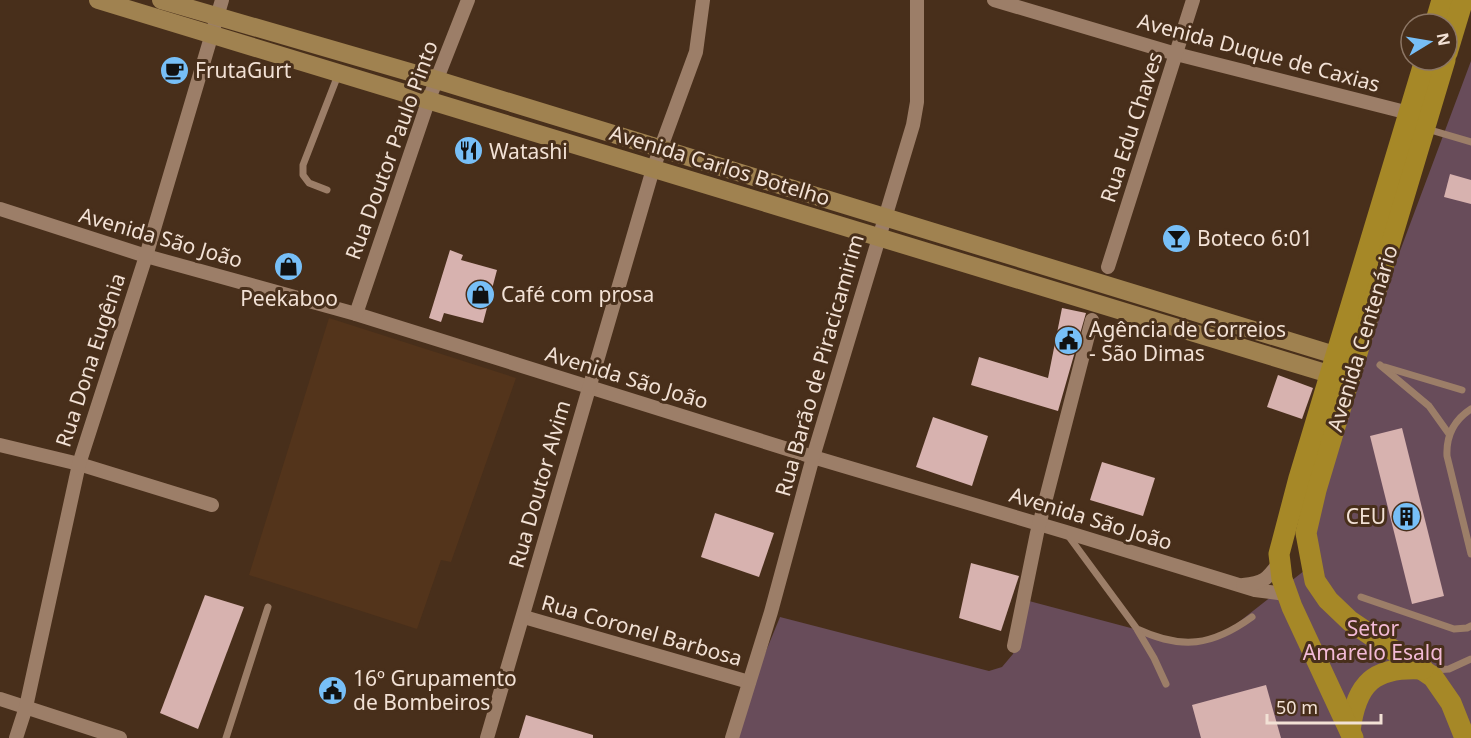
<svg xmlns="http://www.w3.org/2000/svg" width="1471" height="738" font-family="'Noto Sans',sans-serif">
<rect width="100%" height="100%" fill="#482f1b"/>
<polygon fill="#53341b" points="329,318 516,378 451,562 441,560 417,629 249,575"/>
<polygon fill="#684c5a" points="1471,61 1471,738 738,738 757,673 780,617 989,671 1002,667 1013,654 1029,601 1176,640 1209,638 1230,629 1309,567 1307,553 1366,342"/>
<g fill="#d7b2af">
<polygon points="1450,174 1471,180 1471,204 1444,197"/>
<polygon points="450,250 463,255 461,260 497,270 483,323 444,313 441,322 429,318"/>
<polygon points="1062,308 1086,313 1058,411 971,385 979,357 1048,378"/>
<polygon points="1278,375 1313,388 1302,419 1267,407"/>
<polygon points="933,417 988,436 972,486 916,467"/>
<polygon points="1402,428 1444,596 1412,604 1370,436"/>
<polygon points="1102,462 1155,478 1143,516 1090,500"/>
<polygon points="715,513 774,533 759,577 701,557"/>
<polygon points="971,563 1019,576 1001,631 959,618"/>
<polygon points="205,595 244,607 198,729 160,713"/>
<polygon points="1266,685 1281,738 1201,738 1192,705"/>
<polygon points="526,715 593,735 593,738 519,738"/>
</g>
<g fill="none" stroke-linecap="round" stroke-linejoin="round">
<g stroke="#9c7e68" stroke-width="7">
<polyline points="1427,129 1471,142"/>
<polyline points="327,190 309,183 303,175 303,165 338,75"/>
<polyline points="1380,365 1429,406 1449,434"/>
<polyline points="1385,367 1462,390"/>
<path d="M1471,409C1454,420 1446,436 1447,456L1471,554"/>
<path d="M1067,534L1137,629C1182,650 1212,646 1252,617"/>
<polyline points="1361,597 1454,629 1467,628 1471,626"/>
<polyline points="1138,631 1154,658 1166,684"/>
<polyline points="1434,670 1449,669 1471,659"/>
<polyline points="226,738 268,607"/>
</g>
<g stroke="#9c7e68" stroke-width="14">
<polyline points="994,0 1176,54 1409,113"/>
<polyline points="0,209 146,256 356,314 813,457 1066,532 1255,590 1286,594"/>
<polyline points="1108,267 1193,0"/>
<polyline points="356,314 429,99 468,0"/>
<polyline points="0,445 79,464 212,505"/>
<path d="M1243,585C1264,583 1267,579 1279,563"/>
<polyline points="524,617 749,682"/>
<polyline points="1014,646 1037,533 1092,320"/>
<polyline points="0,699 120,738"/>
<polyline points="16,738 26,707 79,464 146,256 222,0"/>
<polyline points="487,738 653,169 696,52 703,0"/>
<polyline points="732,738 771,612 813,457 913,125 917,102 917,0"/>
</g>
<g stroke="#a08250" stroke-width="18">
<polyline points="98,0 1329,374"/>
<polyline points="161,0 437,80 1348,359"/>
</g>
<g stroke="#a68827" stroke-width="21">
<polyline points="1435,24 1442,0"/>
<polyline points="1447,53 1463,0"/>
<polyline points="1445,60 1316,490 1306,533 1315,581 1328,600 1350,621 1433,677 1451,703 1465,738"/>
<path d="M1350,731C1356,683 1374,666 1423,669"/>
<polyline points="1353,738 1292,607 1282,579 1279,554 1299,478 1425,60"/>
</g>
</g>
<defs>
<symbol id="cafe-disc" viewBox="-11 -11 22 22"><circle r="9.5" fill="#77bff7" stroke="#482f1b"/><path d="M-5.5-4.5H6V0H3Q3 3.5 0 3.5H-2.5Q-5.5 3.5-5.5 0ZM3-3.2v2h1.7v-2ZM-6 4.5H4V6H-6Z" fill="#111"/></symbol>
<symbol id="restaurant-disc" viewBox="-11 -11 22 22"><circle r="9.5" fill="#77bff7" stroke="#482f1b"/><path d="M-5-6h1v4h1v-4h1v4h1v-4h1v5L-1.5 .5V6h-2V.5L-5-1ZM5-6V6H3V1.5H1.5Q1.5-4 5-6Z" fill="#111"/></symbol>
<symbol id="bar-disc" viewBox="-11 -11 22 22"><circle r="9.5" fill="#77bff7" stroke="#482f1b"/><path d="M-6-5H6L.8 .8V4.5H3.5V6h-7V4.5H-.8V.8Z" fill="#111"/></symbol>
<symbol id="shop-disc" viewBox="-11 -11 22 22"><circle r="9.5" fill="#77bff7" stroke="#482f1b"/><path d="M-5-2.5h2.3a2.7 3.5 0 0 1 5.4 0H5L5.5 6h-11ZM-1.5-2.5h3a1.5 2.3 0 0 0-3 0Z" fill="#111"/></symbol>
<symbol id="civic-disc" viewBox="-11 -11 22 22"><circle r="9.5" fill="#77bff7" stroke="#482f1b"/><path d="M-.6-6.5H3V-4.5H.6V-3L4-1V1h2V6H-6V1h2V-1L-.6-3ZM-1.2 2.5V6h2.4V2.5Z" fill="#111"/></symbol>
<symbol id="building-disc" viewBox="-11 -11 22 22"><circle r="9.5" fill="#77bff7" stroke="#482f1b"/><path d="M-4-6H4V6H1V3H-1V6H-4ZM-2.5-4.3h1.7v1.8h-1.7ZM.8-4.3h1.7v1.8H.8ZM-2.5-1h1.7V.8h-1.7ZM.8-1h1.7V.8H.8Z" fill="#111"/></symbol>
</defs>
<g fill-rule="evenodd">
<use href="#cafe-disc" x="158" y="54" width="33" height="33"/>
<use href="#restaurant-disc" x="452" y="134" width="33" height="33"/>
<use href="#bar-disc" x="1160" y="222" width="33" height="33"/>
<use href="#shop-disc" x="272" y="250" width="33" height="33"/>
<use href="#shop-disc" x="464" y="278" width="33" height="33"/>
<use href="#civic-disc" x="1052" y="324" width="33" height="33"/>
<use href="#building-disc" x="1390" y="500" width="33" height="33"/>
<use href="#civic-disc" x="316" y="674" width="33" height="33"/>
</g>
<g text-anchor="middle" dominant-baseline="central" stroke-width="6" stroke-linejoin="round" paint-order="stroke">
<g font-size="21" fill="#f2e1d5" stroke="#482f1b">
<text transform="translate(1259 52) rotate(15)">Avenida Duque de Caxias</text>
<text transform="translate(1131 127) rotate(-72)">Rua Edu Chaves</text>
<text transform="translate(391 150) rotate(-70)">Rua Doutor Paulo Pinto</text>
<text transform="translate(720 165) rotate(17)">Avenida Carlos Botelho</text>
<text transform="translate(161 237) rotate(16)">Avenida São João</text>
<text transform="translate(1362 338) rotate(-73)">Avenida Centenário</text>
<text transform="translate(90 360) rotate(-72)">Rua Dona Eugênia</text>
<text transform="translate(819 365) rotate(-74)">Rua Barão de Piracicamirim</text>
<text transform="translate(627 377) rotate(17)">Avenida São João</text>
<text transform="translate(539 484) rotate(-74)">Rua Doutor Alvim</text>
<text transform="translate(1091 518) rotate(17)">Avenida São João</text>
<text transform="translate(642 630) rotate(16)">Rua Coronel Barbosa</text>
</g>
<g font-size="21" fill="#f2e1d5" stroke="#482f1b" text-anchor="start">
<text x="195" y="70">FrutaGurt</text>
<text x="489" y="151">Watashi</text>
<text x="1197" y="238">Boteco 6:01</text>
<text x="501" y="294">Café com prosa</text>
<text x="289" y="298" text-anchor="middle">Peekaboo</text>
<text x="1089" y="329">Agência de Correios<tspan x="1089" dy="24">- São Dimas</tspan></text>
<text x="1386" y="516" text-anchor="end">CEU</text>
<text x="353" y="678">16º Grupamento<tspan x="353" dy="24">de Bombeiros</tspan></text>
</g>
<g font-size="21" fill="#f2bad6" stroke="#482f1b">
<text x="1373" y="628">Setor<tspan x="1373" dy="24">Amarelo Esalq</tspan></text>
</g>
</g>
<g transform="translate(1429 42) rotate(79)"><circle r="28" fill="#482f1b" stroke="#8c7665" stroke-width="1.5"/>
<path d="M0-4.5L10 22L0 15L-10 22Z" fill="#77bff7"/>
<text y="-9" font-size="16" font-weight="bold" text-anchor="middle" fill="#f2e1d5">N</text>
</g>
<path d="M1267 714v9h114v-9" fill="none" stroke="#f2e1d5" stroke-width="3"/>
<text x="1276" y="714" font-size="18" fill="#f2e1d5" stroke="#482f1b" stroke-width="4.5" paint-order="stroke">50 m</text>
</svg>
